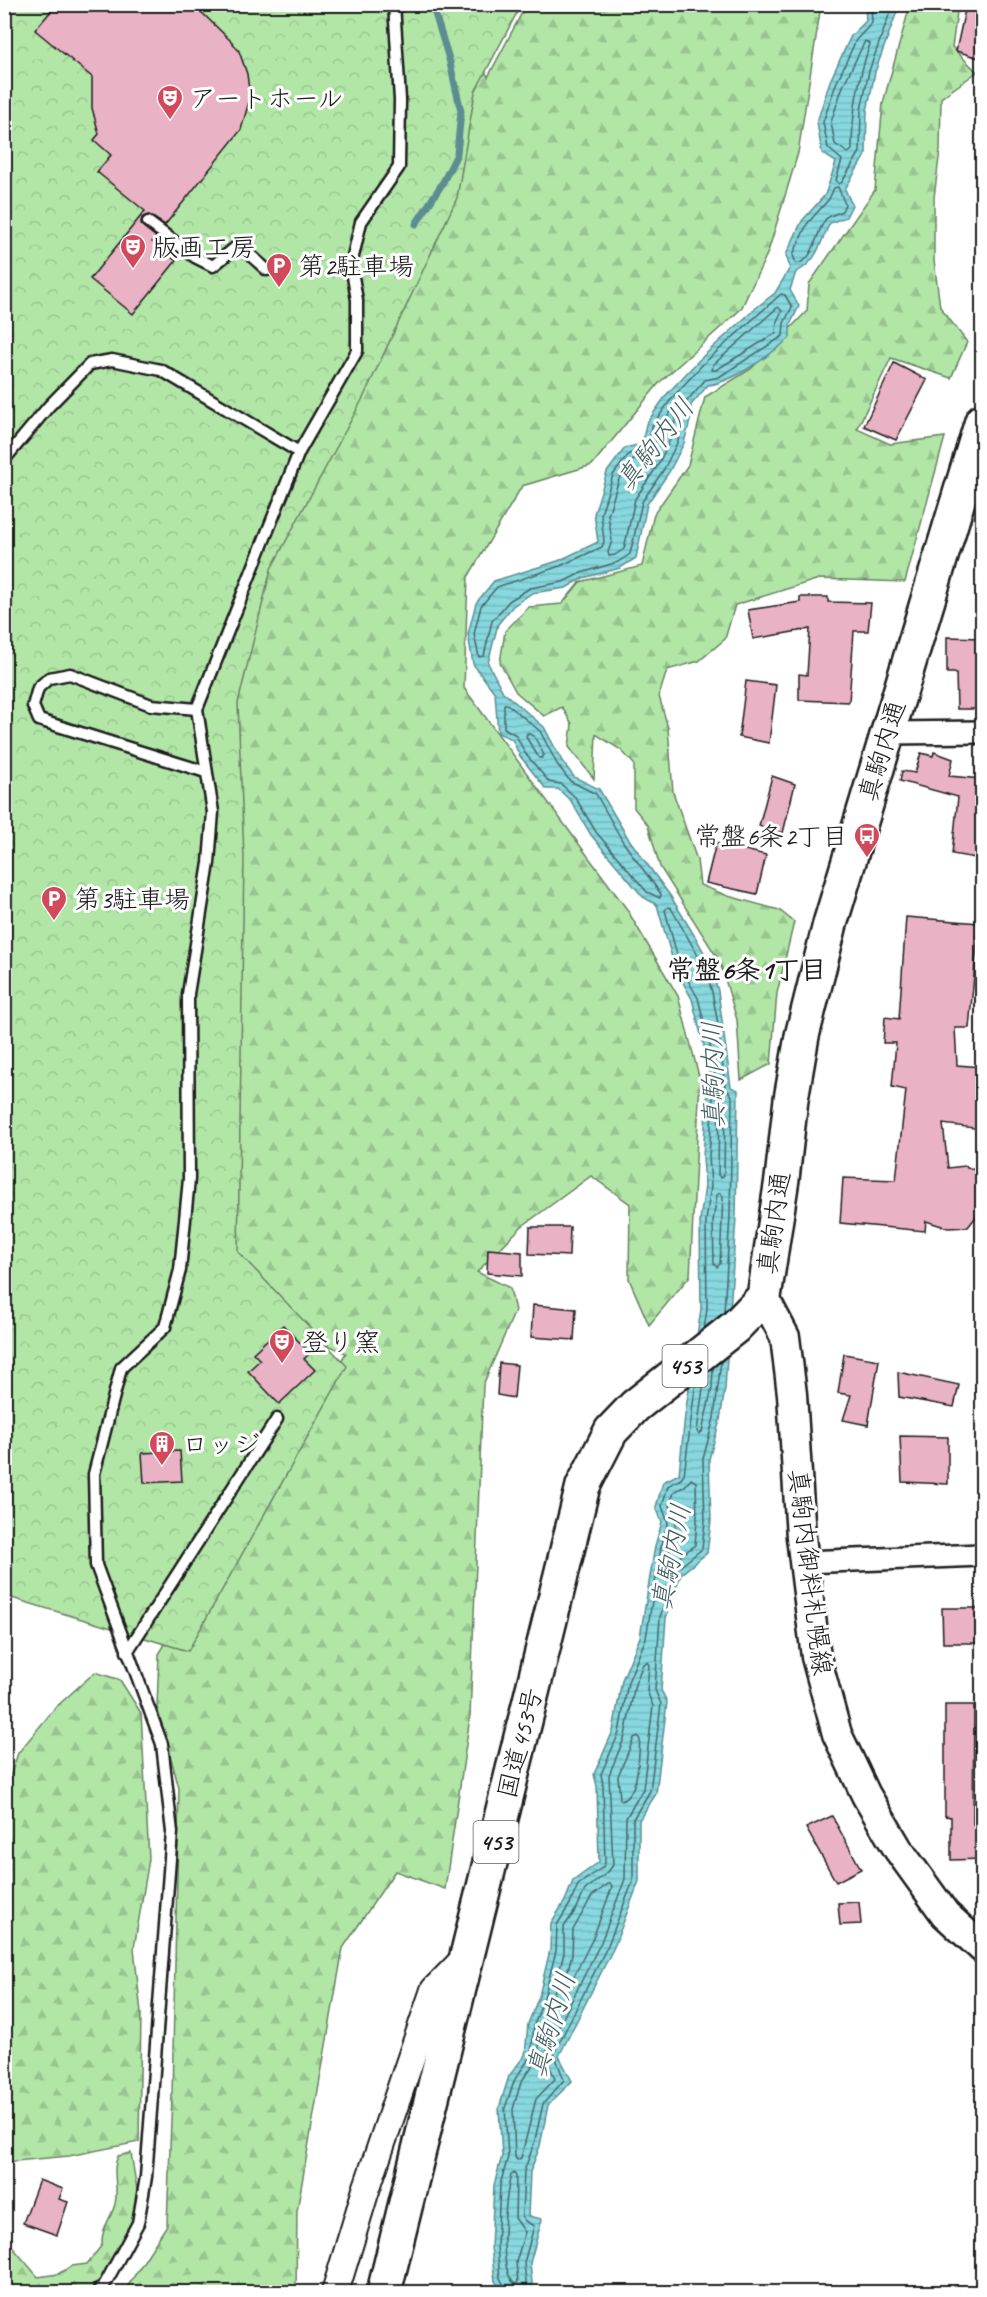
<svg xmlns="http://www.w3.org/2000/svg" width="987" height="2297" font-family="Caveat,'Klee One',sans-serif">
<defs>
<pattern id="forest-firs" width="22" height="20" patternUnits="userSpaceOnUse" patternTransform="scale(1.5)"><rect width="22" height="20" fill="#b2e6a7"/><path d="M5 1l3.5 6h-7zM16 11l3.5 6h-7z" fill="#98c58f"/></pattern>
<pattern id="park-crowns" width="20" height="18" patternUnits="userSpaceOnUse" patternTransform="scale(1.5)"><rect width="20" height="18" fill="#b2e6a7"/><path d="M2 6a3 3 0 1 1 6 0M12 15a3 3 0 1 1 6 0" fill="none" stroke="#98c58f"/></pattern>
<pattern id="water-rules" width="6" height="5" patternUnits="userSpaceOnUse" patternTransform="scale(1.5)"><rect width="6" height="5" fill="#87d8df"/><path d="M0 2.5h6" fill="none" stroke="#74b9bf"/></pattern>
</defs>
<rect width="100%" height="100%" fill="#fff"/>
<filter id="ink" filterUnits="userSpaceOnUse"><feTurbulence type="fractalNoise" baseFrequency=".0167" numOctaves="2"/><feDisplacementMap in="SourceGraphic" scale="12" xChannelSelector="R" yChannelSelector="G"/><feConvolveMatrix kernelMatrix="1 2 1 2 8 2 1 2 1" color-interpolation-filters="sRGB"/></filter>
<g filter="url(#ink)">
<g fill="url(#forest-firs)" stroke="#678162" stroke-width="1.5">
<polygon points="526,5 821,5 798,153 768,252 741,309 660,382 592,465 522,486 468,577 464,688 626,908 678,996 700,1080 690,1276 649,1325 629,1279 630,1204 591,1176 521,1227 477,1272 510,1288 515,1311 483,1385 470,1717 445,1889 395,1871 343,1948 297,2211 296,2292 124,2292 167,2225 172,2095 179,1788 157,1707 159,1654 346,1353 317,1340 118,1449 214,700 475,50 488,77"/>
<polygon points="908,5 958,5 952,47 977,72 941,98 940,150 934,198 934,260 940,307 967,342 951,378 891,358 857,429 890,444 945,437 905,582 819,579 735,605 725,639 699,661 667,670 659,696 668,728 673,792 697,860 700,885 728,896 779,910 794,922 777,993 771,1064 741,1080 737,1020 720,962 660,867 648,825 634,808 634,764 621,750 596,734 594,779 569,747 572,724 562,707 544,716 516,692 500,663 505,631 529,607 562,604 580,582 642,566 654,514 688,465 705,397 751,369 807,311 809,284 875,190 883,103 909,9"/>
<polygon points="95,1672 120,1680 141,1713 149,1859 134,1948 141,2013 139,2142 69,2156 5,2162 5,1792 18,1753 55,1708"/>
<path d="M131,2153L137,2190L136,2221L99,2286L91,2292H5L4,2237L38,2277L58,2274L72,2266L87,2264L102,2245C101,2228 111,2219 115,2204C119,2187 111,2171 118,2156Z"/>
</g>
<polygon fill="url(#park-crowns)" stroke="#678162" stroke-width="1.5" points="4,5 521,5 475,92 457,198 363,398 271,569 238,703 244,858 238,1252 347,1366 188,1651 5,1596"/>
<path fill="url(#water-rules)" stroke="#5c8d91" stroke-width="1.5" d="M865,5L899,6L875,72L867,111L866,154L845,189L852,205L846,217L830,223C820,242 818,262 796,272L790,290L799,306L790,325V338C770,355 734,382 708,385L691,405V417L684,443L669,472L647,504L636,558L620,568L583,578L566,588L532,593L513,606L498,624L488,663L503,692L544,727L562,761L574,777L599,789L628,838L671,897L697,940L711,965L718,991L731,1087L738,1090L736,1217L725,1389L720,1420L709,1459L711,1521L707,1553L681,1574L666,1618L661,1690L667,1702L656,1794L639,1820V1881L614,1947L559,2056L572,2081L548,2105L540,2146L530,2172L528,2216L542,2219L530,2263L533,2292H502L495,2281L491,2247L494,2185L502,2156L499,2108L509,2076L525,2055L528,2024L539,1996L550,1950L551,1923L565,1901L573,1881L599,1862L597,1786L594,1774L613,1731L622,1680L640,1637L655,1546L662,1522L656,1507L663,1482L679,1474L685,1415L701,1309L700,1220L705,1186L703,1157L709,1066L692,999L675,968L657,905L643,897L591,835L571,801L558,789H546L520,756L512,739L498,733L495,693L473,664L468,634L476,603L494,581L558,561L598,542L594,514L607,472L625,448L642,444L646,424L667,394L699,360L757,307L775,293L790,268L786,255L802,221L825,195L836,162L822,153L817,122L830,81L851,36L866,21Z"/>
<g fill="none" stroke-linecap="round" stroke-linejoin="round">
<g stroke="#47676a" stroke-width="1.5">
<polyline points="871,4 872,23 856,40 836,84 823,122 828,148 842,160 836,180 839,184 842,182 860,152 861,110 869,71 893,4"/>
<path d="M865,41L870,44C858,79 852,113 852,150L848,153L835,144L831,122L843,86Z"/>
<path d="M838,187L845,204L842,211C837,214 829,215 825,220C815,234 815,261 796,264L793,255L807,224L829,199L834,188Z"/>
<polygon points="781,294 785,295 792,307 784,323 783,336 719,377 705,380 686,402 678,441 664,469 642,502 630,554 618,562 581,573 563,582 530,588 509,601 492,621 484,656 479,657 474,634 481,606 497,587 560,566 602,547 604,541 601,514 613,475 629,454 647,447 652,426 672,398 703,364"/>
<polygon points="778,307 782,311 777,321 776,333 716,370 712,370 713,365"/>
<polygon points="672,410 675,410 677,412 671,438 658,465 635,499 624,549 615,555 609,556 608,552 612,541 608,515 619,479 633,460 647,456 653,452 659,430"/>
<polygon points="504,704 507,704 540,731 557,764 570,781 596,794 623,842 661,894 660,898 647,892 596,832 575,797 561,784 549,782 525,753 516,735 504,728"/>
<polygon points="527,733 534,736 544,755 542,758 539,758 526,737"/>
<polygon points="722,1102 725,1105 724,1175 721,1178 718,1175 719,1104"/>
<polygon points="720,1193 723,1196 720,1264 717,1267 714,1264 713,1221 717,1195"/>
<polyline points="704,1329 707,1309 706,1221 711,1186 709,1157 715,1066 698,998 680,966 665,910 668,907 671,908 705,968 712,992 718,1024 725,1087 732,1096 730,1216 724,1312"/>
<polyline points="705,1374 697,1431 699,1434 702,1432 712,1388 713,1367"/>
<polygon points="691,1479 696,1482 697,1520 695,1545 669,1565 667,1562 676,1524 670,1505 674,1492 685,1486"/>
<polygon points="647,1662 649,1665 647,1691 653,1706 643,1789 626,1818 625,1879 601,1942 547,2050 547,2060 555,2079 536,2099 521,2158 517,2160 515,2157 513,2109 521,2082 538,2058 541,2027 552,2001 564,1953 564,1927 577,1908 585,1890 608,1872 613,1865 609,1775 625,1736 635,1684 643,1664"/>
<path d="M638,1736L640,1740C638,1758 640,1791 622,1801L620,1799L618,1776L634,1738Z"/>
<polygon points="608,1884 611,1884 612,1887 593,1938 572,1980 568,1981 566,1978 572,1954 573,1930 592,1896"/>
<path d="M514,2173L516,2176L515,2218L525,2232L516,2262L518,2282L515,2284C497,2270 505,2197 511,2175Z"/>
<polyline points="507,2292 500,2278 497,2247 500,2185 508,2157 505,2108 515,2079 531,2056 534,2025 544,1998 556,1951 557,1925 570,1904 578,1885 603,1867 605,1863 603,1785 601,1774 619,1733 628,1682 646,1638 661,1547 668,1523 662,1506 668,1486 681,1479 684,1475 696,1381"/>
<polyline points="527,2292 524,2263 534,2226 525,2221 522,2217 524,2171 534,2144 543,2104 564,2080 554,2053 608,1945 633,1881 633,1819 650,1791 661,1704 655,1690 660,1617 676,1570 702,1549 705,1521 703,1459 714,1418 721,1361"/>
</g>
<polyline stroke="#5c8d91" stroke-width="7" points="416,224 442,184 457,154 461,111 449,59 432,4"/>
</g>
<g fill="#eab2c5" stroke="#1c1c1c" stroke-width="1.5">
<polygon points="57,4 193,4 232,42 239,51 247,74 250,98 241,130 165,225 149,215 142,218 141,225 156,237 152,242 176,261 133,314 90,279 145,211 97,172 111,155 94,140 99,134 92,108 92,77 35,30"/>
<polygon points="966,5 982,11 982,59 956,51"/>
<polygon points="894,363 927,380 896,440 864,426"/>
<polygon points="800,597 828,597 828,602 871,603 868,631 854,631 849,702 799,700 799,674 807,675 810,629 753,639 748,610 800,602"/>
<polygon points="947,637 982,638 982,709 957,709 956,673 947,673"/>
<polygon points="746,681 776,685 769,743 739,737"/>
<polygon points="934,752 953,759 949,776 982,779 982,859 952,854 958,797 900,781 902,771 915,773 921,753 933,756"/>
<polygon points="772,776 795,784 783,833 759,826"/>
<polygon points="716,843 766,855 757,894 706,883"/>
<polygon points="906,917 979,923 969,1028 955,1028 957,1065 982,1067 982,1129 943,1124 948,1168 965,1166 980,1172 982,1181 982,1202 979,1213 968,1227 948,1228 926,1221 925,1231 840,1223 843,1178 896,1180 906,1090 892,1087 896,1043 883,1043 885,1017 899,1019"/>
<polygon points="530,1227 570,1227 569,1256 529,1254"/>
<polygon points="488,1249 522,1252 522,1276 487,1273"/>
<polygon points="533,1305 576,1309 574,1340 531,1337"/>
<polygon points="283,1325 310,1353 304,1359 315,1370 279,1404 248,1371 260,1360 253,1353"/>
<polygon points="844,1354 879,1360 868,1425 843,1420 851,1395 838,1393"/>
<polygon points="499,1363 517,1365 514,1398 497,1395"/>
<polygon points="898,1372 959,1385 954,1407 899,1397"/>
<polygon points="900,1436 948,1437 948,1484 902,1482"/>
<polygon points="180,1451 182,1481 144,1483 142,1453"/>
<polygon points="942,1608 981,1608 981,1643 943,1643"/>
<polygon points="945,1705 974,1705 973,1824 982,1824 982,1859 951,1860 951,1817 945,1816"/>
<polygon points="832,1816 861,1869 836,1882 806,1828"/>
<polygon points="859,1902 861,1924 840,1925 838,1903"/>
<polygon points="39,2180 63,2189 59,2199 68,2202 57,2235 23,2223"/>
</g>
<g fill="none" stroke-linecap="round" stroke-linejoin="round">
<defs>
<g id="service">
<polyline points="148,222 195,257 213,266 236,247 248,253 267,270"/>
<polyline points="4,460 49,406 90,364 112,360 161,370 299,452"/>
<polyline points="197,709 151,705 70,674 49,678 38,688 33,706 39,720 206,772"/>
<polyline points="127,1652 277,1419"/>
<polyline points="97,2292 105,2284 138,2223 146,2177 172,1832 162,1744 96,1565 94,1474 121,1368 165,1327 180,1270 189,1179 188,994 209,863 213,812 197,709 299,452 357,351 357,300 351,265 361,222 399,167 400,100 394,4"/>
</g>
<g id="minor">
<polyline points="887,733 982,732"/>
<polyline points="804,1562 982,1555"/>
</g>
<polyline id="tertiary" points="335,2292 365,2193 434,1990 469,1954"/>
<polyline id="secondary" points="764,1297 785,1337 792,1394 801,1537 816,1657 837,1734 866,1795 898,1849 945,1914 982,1948"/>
<polyline id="trunk" points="384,2292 583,1486 611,1431 635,1406 735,1327 764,1297 782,1179 791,1099 802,1036 830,924 982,421"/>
</defs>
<use href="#service" stroke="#1c1c1c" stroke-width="15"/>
<use href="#minor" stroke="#1c1c1c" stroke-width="26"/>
<use href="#tertiary" stroke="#1c1c1c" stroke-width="30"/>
<use href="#secondary" stroke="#1c1c1c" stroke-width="33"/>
<use href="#trunk" stroke="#1c1c1c" stroke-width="38"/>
<use href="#service" stroke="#fff" stroke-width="10"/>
<use href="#minor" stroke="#fff" stroke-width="21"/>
<use href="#tertiary" stroke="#fff" stroke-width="26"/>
<use href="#secondary" stroke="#fff" stroke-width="28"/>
<use href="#trunk" stroke="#fff" stroke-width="33"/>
</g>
</g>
<defs>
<symbol id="theatre-pin" viewBox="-11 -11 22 30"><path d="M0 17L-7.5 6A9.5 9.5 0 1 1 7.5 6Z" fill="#d1495b" stroke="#fff"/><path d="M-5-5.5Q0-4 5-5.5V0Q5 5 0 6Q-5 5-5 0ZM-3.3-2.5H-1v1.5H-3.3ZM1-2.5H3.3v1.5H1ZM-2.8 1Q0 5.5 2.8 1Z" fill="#fff"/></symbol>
<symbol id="parking-pin" viewBox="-11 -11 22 30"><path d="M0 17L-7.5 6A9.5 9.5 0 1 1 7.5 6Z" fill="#d1495b" stroke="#fff"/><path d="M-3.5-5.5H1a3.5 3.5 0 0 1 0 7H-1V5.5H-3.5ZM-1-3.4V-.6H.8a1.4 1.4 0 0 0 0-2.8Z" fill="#fff"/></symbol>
<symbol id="bus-pin" viewBox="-11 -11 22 30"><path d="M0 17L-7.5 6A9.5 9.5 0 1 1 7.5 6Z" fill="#d1495b" stroke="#fff"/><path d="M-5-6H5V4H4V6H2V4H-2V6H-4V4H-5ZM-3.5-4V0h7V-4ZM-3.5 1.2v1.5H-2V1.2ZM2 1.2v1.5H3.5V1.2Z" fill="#fff"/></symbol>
<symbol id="building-pin" viewBox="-11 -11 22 30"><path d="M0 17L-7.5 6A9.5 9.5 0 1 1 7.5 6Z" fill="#d1495b" stroke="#fff"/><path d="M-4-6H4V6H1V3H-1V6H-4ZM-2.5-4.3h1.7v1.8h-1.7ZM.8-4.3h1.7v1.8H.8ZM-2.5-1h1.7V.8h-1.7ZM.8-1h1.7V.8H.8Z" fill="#fff"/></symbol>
</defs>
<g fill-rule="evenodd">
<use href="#theatre-pin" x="155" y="83" width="30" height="40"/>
<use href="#theatre-pin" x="118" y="232" width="30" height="40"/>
<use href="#parking-pin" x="264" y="251" width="30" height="40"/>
<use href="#bus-pin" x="852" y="821" width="30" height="40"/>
<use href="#parking-pin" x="39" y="884" width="30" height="40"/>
<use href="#theatre-pin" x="267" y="1327" width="30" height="40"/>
<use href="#building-pin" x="147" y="1429" width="30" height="40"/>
</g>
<g text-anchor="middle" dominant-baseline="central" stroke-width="6" stroke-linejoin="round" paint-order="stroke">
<g fill="#fff" stroke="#606060" stroke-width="1.5">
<rect x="662.5" y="1345" width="45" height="42" rx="4.5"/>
<rect x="473.5" y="1821" width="45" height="42" rx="4.5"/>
</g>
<g font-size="24" font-weight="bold" fill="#1c1c1c">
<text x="685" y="1366">453</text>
<text x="496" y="1842">453</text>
</g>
<g font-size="26" fill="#1c1c1c" stroke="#fff" text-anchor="start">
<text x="190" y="98">アートホール</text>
<text x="152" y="247">版画工房</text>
<text x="298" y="266">第2駐車場</text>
<text x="848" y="836" text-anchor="end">常盤6条2丁目</text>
<text x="74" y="899">第3駐車場</text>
<text x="302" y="1342">登り窯</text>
<text x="182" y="1444">ロッジ</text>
</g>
<g font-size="26" fill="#1c1c1c" stroke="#fff">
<text transform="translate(882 751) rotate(-73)">真駒内通</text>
<text transform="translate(774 1223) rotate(-82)">真駒内通</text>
<text transform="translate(810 1572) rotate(83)">真駒内御料札幌線</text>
<text transform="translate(520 1743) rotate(-76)">国道453号</text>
</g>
<g font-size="27" font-style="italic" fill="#415e60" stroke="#fff">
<text transform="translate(655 444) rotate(-52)">真駒内川</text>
<text transform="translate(713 1075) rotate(-91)">真駒内川</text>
<text transform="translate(671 1557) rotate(-79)">真駒内川</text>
<text transform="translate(551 2025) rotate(-73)">真駒内川</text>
</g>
<g font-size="27" font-weight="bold" fill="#1c1c1c" stroke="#fff">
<text x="747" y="970">常盤6条1丁目</text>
</g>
</g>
<rect width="987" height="2297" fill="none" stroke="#fff" stroke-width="24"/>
<rect x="12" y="12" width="963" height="2273" fill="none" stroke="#1c1c1c" stroke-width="2" filter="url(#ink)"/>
</svg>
